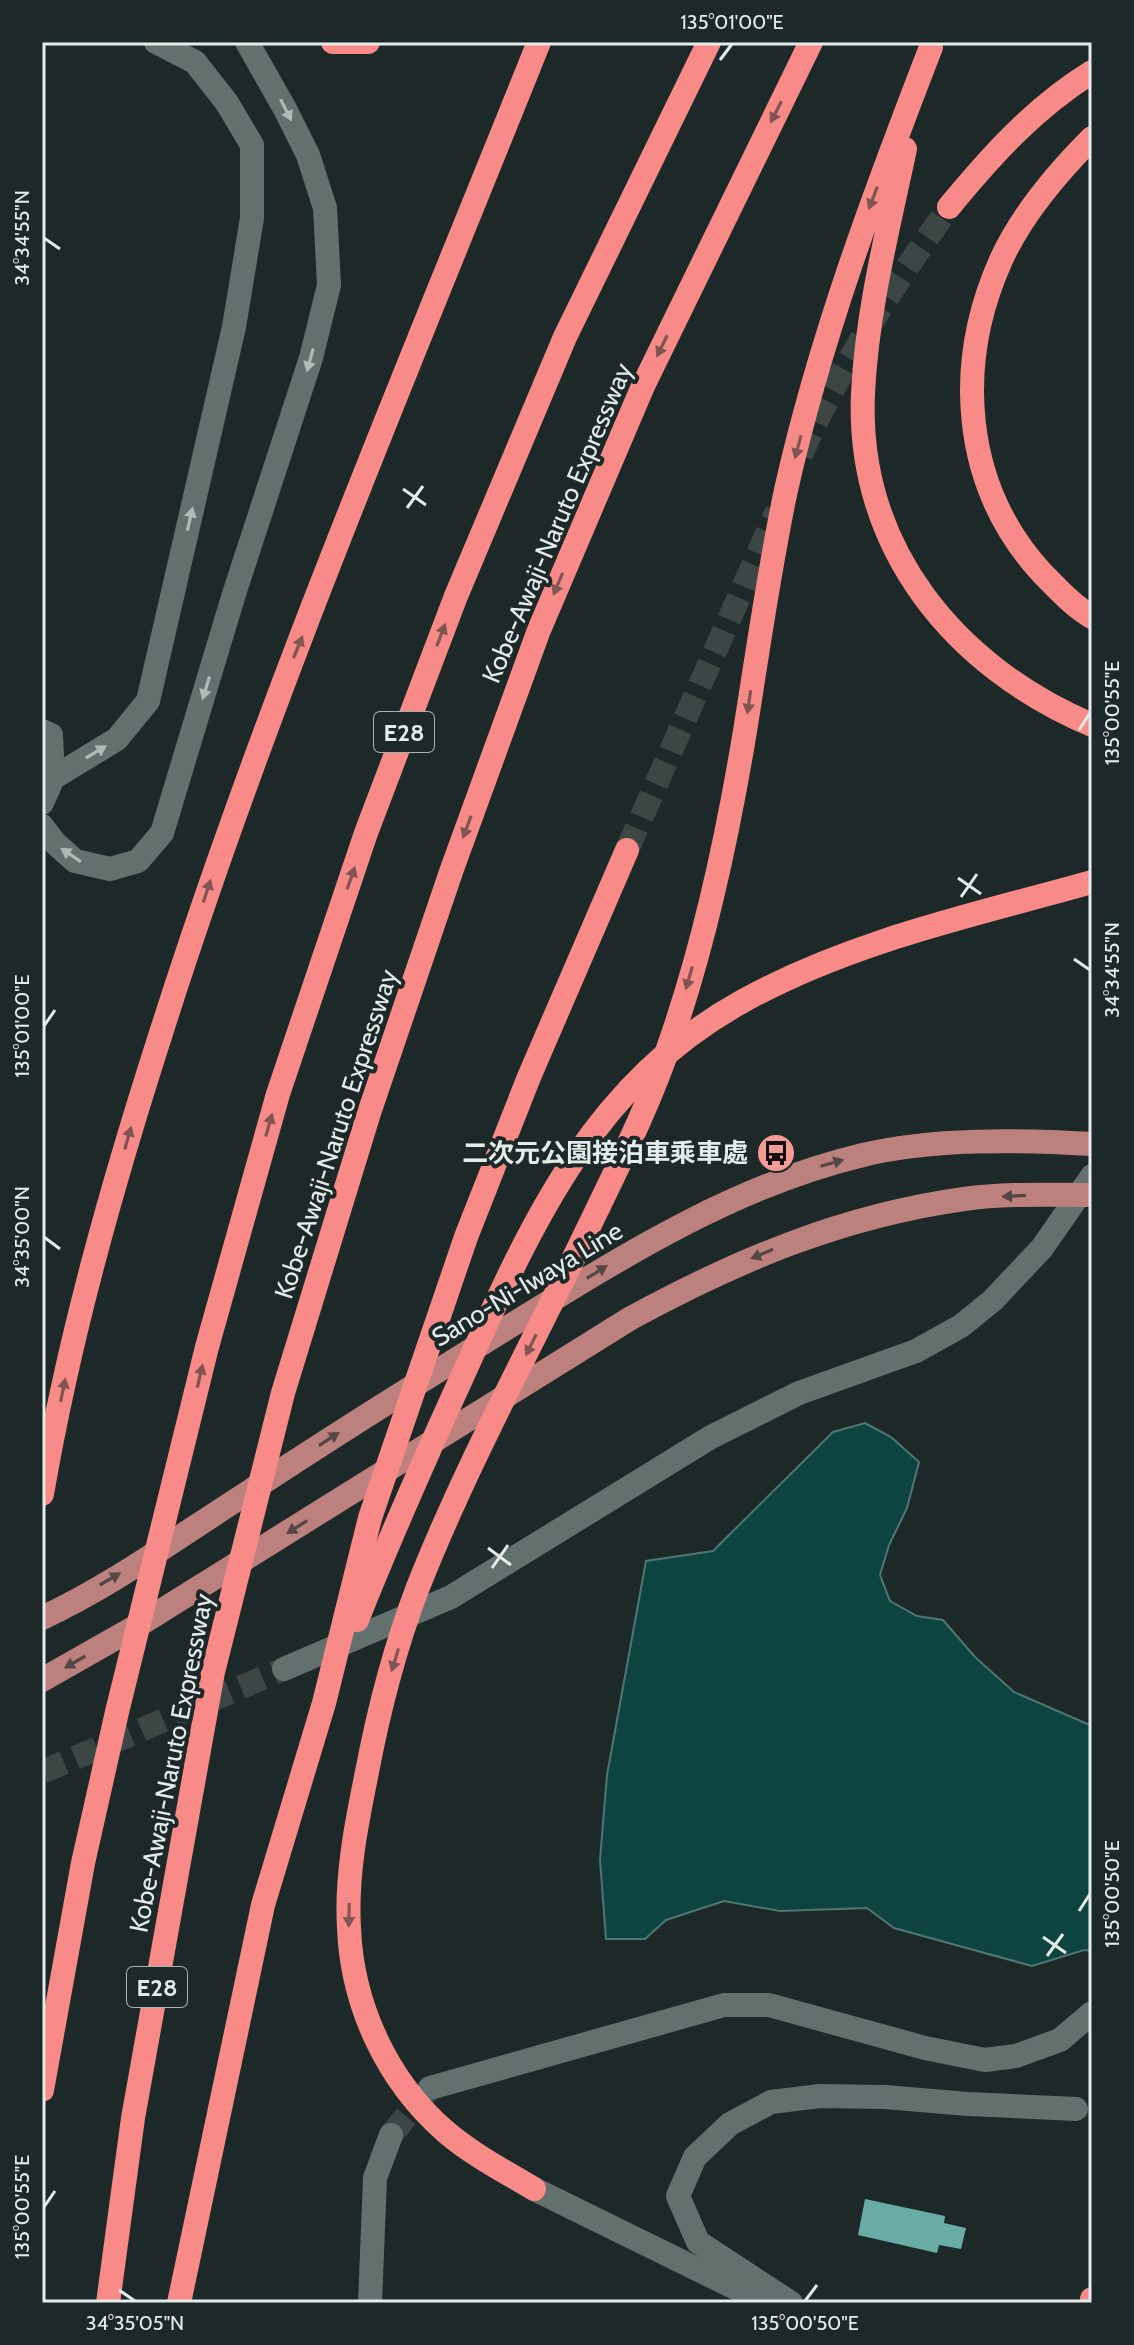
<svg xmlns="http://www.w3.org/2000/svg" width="1134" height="2345" font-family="Cabin,'Noto Sans JP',sans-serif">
<rect width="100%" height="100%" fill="#1d2928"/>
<polygon fill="#0d4440" stroke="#4e7673" stroke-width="2" points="865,1423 891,1437 919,1462 907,1508 889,1545 880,1575 890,1601 917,1616 943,1620 975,1657 1014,1692 1092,1726 1092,1951 1084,1950 1032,1966 894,1928 867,1908 780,1911 724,1901 666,1920 645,1939 606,1939 600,1860 607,1775 646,1561 713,1551 833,1432"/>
<polygon fill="#69aca5" points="865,2199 945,2216 944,2223 966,2228 961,2249 939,2245 937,2253 858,2235"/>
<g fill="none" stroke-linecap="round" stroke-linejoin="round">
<g stroke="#3b4645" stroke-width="24" stroke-dasharray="24 12" stroke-linecap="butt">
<polyline points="42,1772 284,1669"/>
<polyline points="391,2135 430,2088"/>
</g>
<g stroke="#3b4645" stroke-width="24" stroke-dasharray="24 12" stroke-linecap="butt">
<path d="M801,455C840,366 893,286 949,207"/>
<polyline points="627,850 777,511"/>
</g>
<g stroke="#62706e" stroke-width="24">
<polyline points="42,731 51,735 53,778"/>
<polyline points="42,803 53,778 117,739 148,701 234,327 252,218 252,145 227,103 195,62 156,42"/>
<polyline points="42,826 55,843 75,861 110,869 138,861 162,833 234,594 311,358 329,285 325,208 308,155 285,109 247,42"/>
<polyline points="284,1669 451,1597 711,1437 799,1393 916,1351 961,1326 993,1300 1042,1248 1092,1176"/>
<polyline points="430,2088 724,2005 769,2005 925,2048 985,2060 1016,2056 1060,2040 1092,2013"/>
<polyline points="534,2189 766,2303"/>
<polyline points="370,2303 375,2178 391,2135"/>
<polyline points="791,2303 698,2242 678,2196 695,2157 730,2124 771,2102 820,2096 885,2097 968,2104 1076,2109"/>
</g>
<g stroke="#bc807d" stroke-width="24">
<path d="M42,1618C113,1585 178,1537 244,1495C333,1436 424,1379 515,1323C625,1255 736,1185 863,1155C933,1138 1020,1140 1092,1144"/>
<path d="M42,1680L137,1626L631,1318C738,1260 842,1216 964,1199C1006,1193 1050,1195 1092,1195"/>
</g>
<g stroke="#f88b87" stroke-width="24">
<polyline points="333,42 368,42"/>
<path d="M1092,138C1057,173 1022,214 1001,260C954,365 962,486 1042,573C1057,588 1073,606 1092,617"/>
<path d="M905,149C888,229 867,311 863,393C856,548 955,667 1092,725"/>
<path d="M949,207C991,156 1035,107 1092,72"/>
<path d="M42,1494C69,1337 113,1182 162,1030C269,694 408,369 539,42"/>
<path d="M357,1620C390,1537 426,1456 463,1375C531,1225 591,1085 743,1001C851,941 974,915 1092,882"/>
<polyline points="42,2090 83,1863 117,1712 207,1347 278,1094 366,833 456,596 565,337 709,42"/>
<path d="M534,2189C504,2171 473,2155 446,2132C387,2081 352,2005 349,1928C346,1877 356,1826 366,1777C378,1713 395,1647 418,1587C465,1468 527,1354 583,1239C615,1172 649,1107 672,1037C706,938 728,834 745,731C758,650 769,570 786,490C820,338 875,192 931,47"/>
<polyline points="108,2303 133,2118 213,1672 283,1393 369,1113 452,869 539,630 643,386 811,42"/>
<polyline points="179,2303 263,1905 324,1703 370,1518 466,1237 529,1077 627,850"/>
<polyline points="1092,2303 1092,2299"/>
</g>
</g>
<defs><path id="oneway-solid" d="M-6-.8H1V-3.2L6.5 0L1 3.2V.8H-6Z" transform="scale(2)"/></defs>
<g fill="#b0bab9">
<use href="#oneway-solid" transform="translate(286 110) rotate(63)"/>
<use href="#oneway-solid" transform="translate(310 360) rotate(106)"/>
<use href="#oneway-solid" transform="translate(190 519) rotate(-77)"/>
<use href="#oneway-solid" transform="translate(206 688) rotate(107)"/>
<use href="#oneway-solid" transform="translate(96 752) rotate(-31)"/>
<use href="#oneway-solid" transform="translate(71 855) rotate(-146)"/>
</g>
<g fill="#805553">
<use href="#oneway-solid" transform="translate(776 112) rotate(117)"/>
<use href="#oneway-solid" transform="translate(873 198) rotate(111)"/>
<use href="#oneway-solid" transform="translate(662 346) rotate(116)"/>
<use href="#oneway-solid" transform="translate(798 447) rotate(105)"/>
<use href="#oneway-solid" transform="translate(558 584) rotate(113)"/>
<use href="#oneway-solid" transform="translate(441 635) rotate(-69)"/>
<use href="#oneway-solid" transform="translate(298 647) rotate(-68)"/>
<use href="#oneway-solid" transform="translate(749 702) rotate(98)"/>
<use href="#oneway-solid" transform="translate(467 827) rotate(110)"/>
<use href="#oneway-solid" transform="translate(351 878) rotate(-71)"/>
<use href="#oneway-solid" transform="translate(207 891) rotate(-72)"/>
<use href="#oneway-solid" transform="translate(689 978) rotate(106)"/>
<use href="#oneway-solid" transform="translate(269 1125) rotate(-74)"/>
<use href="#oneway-solid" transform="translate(128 1138) rotate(-74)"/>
<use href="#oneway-solid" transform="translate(531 1345) rotate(116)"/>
<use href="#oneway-solid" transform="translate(200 1376) rotate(-77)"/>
<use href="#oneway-solid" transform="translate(63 1390) rotate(-78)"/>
<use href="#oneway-solid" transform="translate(395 1660) rotate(107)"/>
<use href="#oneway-solid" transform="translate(349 1915) rotate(91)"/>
</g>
<g fill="#554746">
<use href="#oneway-solid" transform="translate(832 1163) rotate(-16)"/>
<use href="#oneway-solid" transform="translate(1014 1196) rotate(177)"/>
<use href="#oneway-solid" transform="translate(762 1254) rotate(157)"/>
<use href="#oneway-solid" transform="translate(597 1272) rotate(-32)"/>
<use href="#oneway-solid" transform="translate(329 1439) rotate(-33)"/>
<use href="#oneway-solid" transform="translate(297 1527) rotate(148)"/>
<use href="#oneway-solid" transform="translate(110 1579) rotate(-30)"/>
<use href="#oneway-solid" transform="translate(75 1662) rotate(150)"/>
</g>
<path fill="none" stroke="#e4eceb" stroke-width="3" d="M720,60L732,44M44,238L60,249M403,489L426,505M407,508L423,486M1079,730L1090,713M958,878L981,894M961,897L977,874M1074,959L1090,970M44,1026L55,1010M44,1237L60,1249M488,1548L511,1565M492,1568L508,1545M1079,1911L1090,1894M1043,1937L1066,1953M1047,1956L1063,1934M44,2207L55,2191M119,2290L135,2301M805,2301L817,2285"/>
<defs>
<symbol id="bus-disc" viewBox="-11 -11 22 22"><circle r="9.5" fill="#f59b96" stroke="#1d2928"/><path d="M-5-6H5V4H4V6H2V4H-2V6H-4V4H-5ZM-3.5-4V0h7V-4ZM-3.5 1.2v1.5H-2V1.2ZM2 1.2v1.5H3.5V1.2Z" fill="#111"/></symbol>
</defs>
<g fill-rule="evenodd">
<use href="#bus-disc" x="754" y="1131" width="44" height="44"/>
</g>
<g text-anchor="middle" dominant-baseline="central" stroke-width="8" stroke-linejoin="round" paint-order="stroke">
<g fill="#1d2928" stroke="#a8b2b0" stroke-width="2">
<rect x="374" y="712" width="60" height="40" rx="6"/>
<rect x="127" y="1967" width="60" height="40" rx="6"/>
</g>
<g font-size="24" font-weight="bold" fill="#e4eceb">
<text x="404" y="732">E28</text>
<text x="157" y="1987">E28</text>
</g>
<g font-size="26" fill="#e4eceb" stroke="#1d2928">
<text transform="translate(557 523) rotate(-67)">Kobe-Awaji-Naruto Expressway</text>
<text transform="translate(336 1134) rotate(-72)">Kobe-Awaji-Naruto Expressway</text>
<text transform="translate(527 1284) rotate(-31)">Sano-Ni-Iwaya Line</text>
<text transform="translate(171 1763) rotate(-79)">Kobe-Awaji-Naruto Expressway</text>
</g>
<g font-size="26" font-weight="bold" fill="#e4eceb" stroke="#1d2928" text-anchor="end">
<text x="748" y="1153">二次元公園接泊車乘車處</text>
</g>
</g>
<rect width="1134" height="2345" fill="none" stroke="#1d2928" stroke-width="88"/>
<rect x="44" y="44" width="1046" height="2257" fill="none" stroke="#e4eceb" stroke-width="3"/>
<g font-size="20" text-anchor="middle" fill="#e4eceb">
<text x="732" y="29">135°01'00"E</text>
<text transform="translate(22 238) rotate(-90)" y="7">34°34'55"N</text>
<text transform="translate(1112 713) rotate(-90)" y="7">135°00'55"E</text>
<text transform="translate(1112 970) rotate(-90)" y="7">34°34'55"N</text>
<text transform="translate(22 1026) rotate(-90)" y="7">135°01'00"E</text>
<text transform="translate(22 1237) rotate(-90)" y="7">34°35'00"N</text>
<text transform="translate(1112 1894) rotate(-90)" y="7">135°00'50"E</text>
<text transform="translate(22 2207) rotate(-90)" y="7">135°00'55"E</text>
<text x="135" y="2330">34°35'05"N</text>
<text x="805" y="2330">135°00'50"E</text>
</g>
</svg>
